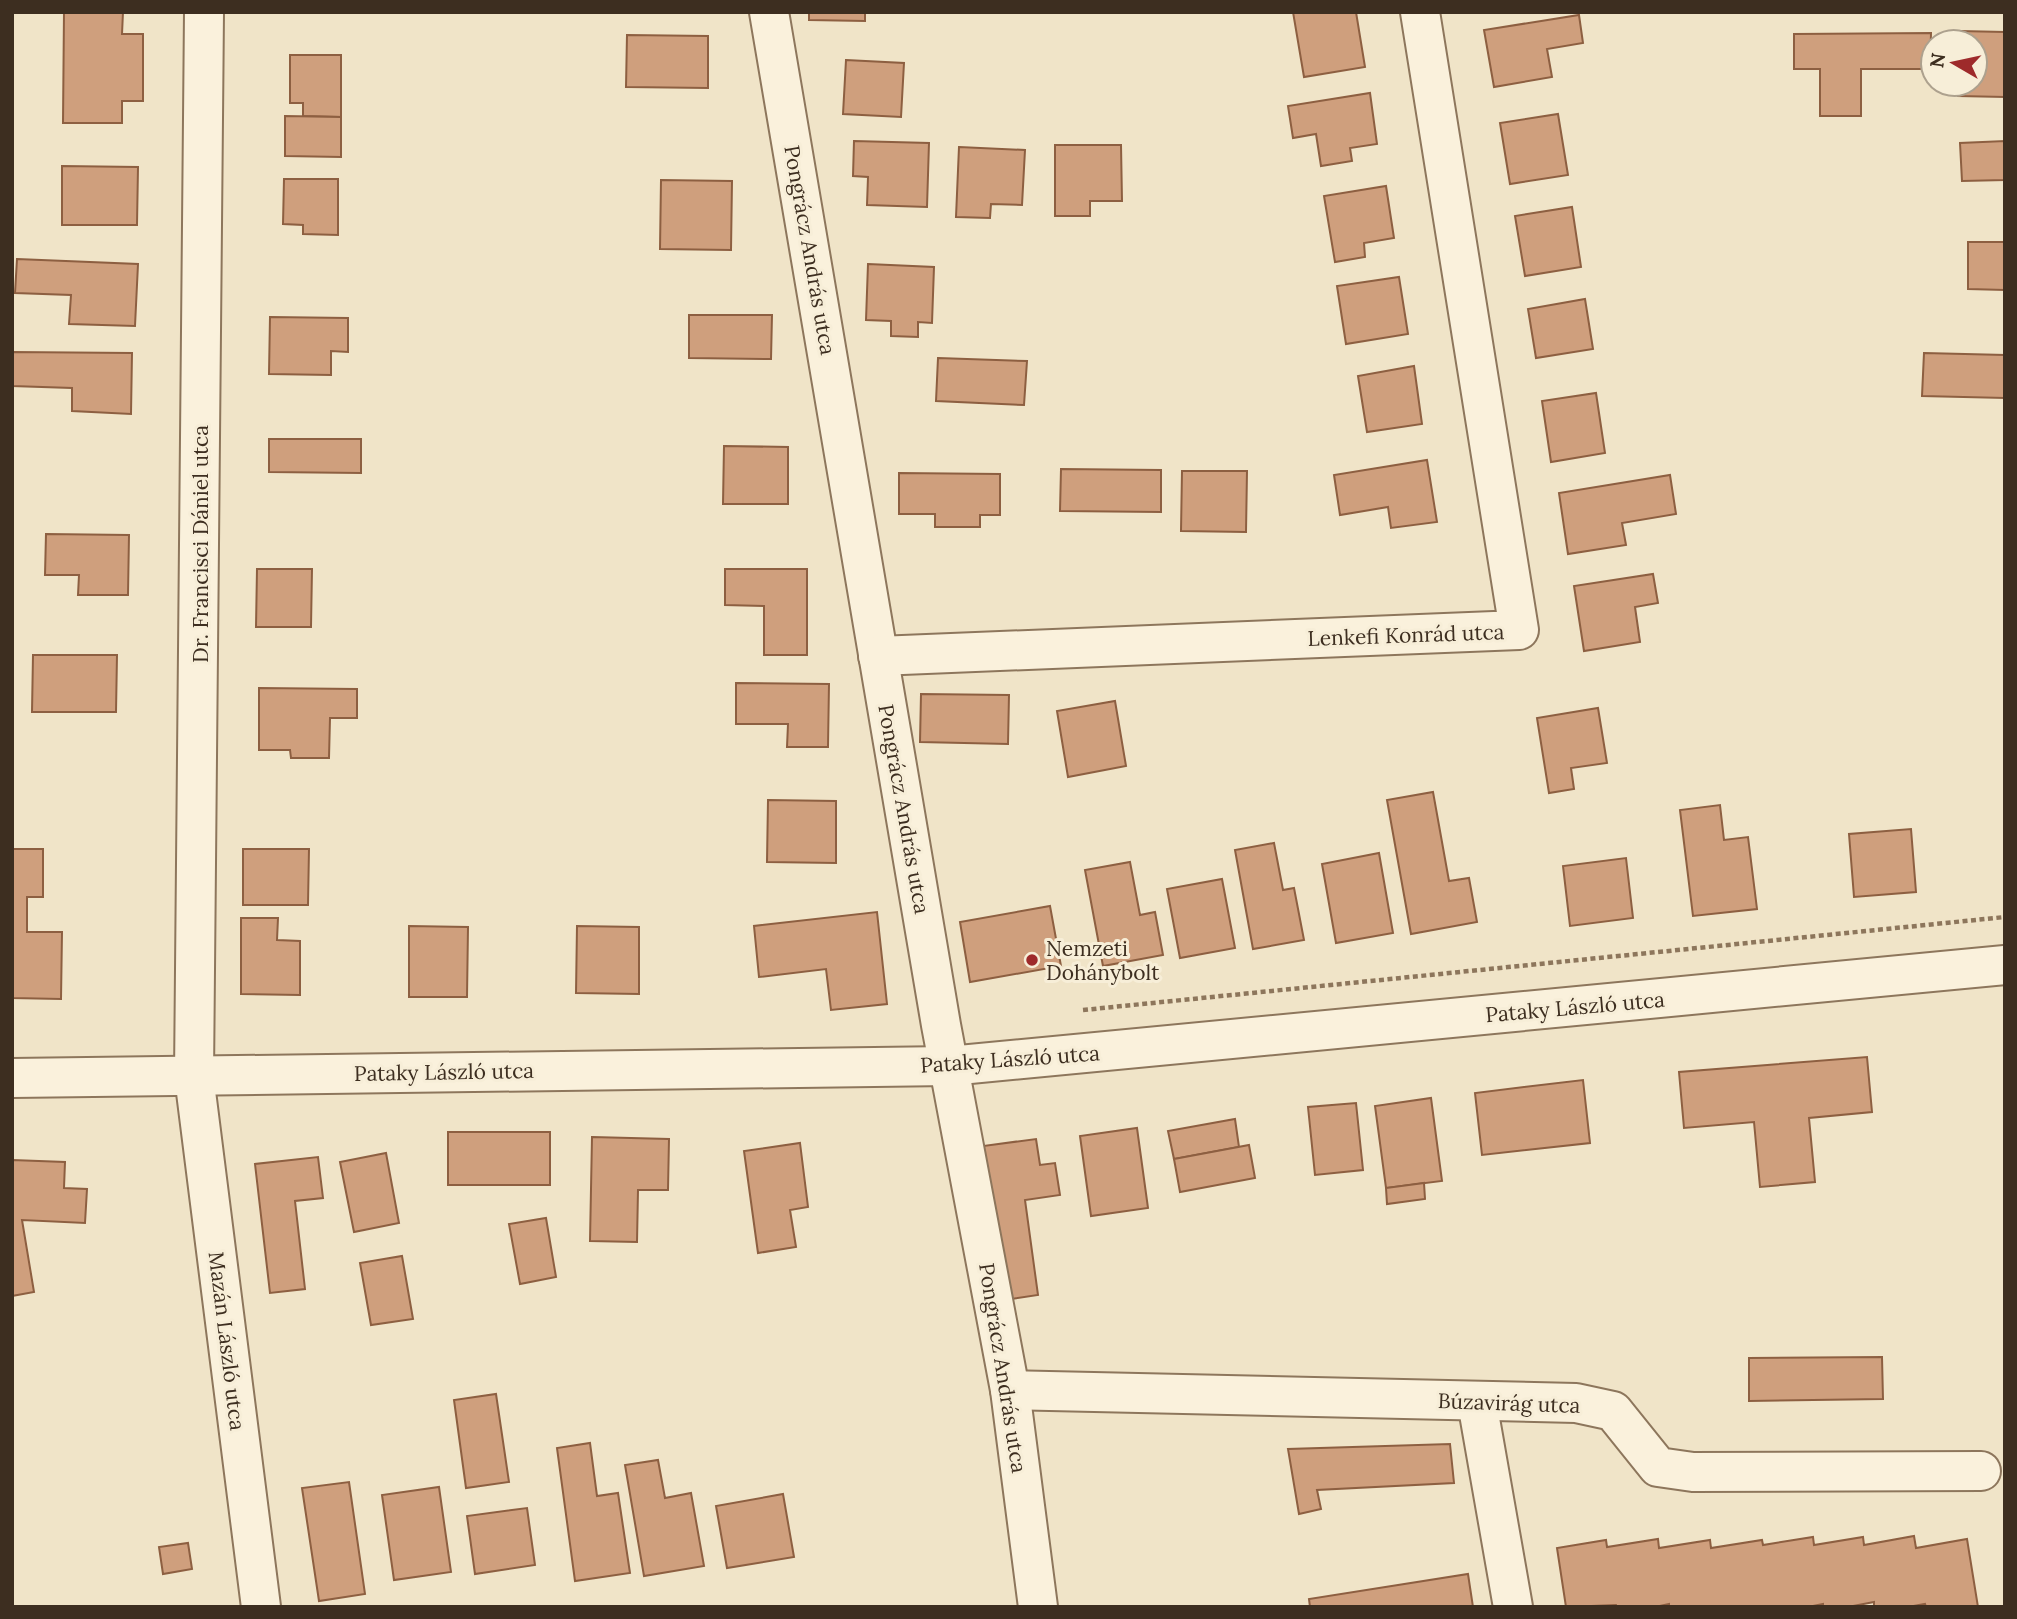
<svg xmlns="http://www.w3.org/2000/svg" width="2017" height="1619" font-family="Lora,serif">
<rect width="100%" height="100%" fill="#f0e4c8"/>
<g fill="#cf9f7d" stroke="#8d5f41" stroke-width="2">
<polygon points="64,12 123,12 122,34 143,34 143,101 122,101 122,123 63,123"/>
<polygon points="809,12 865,12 865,21 809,20"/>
<polygon points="1293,12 1356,12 1365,67 1304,77"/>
<polygon points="1579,15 1583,43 1547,49 1552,77 1494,87 1484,30"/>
<polygon points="1959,31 2005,32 2005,97 1958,96 1958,84 1975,84 1975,42 1958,42"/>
<polygon points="1931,33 1930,69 1861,69 1861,116 1820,116 1820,69 1794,69 1794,34"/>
<polygon points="627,35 708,36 708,88 626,87"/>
<polygon points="290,55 341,55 341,117 303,116 303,103 290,103"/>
<polygon points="846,60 904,63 901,117 843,114"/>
<polygon points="1370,93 1377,144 1350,148 1352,161 1321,166 1316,134 1293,138 1288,106"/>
<polygon points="1558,114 1568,175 1510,184 1500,123"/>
<polygon points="285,116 341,117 341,157 285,156"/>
<polygon points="854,141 929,143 927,207 867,205 868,177 853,176"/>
<polygon points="2005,141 2005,180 1962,181 1960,143"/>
<polygon points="1055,145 1121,145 1122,201 1090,201 1090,216 1055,216"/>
<polygon points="959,147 1025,150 1022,205 991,204 990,218 956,217"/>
<polygon points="62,166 138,167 137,225 62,225"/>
<polygon points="284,179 338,179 338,235 303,234 303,225 283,224"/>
<polygon points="661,180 732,181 731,250 660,249"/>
<polygon points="1386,186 1394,238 1364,243 1365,257 1335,262 1324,196"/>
<polygon points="1572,207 1581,267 1525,276 1515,216"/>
<polygon points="1968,242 2005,242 2005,290 1968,289"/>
<polygon points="17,259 138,264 135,326 69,324 71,295 15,293"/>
<polygon points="868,264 934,267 932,323 918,322 918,337 891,336 891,321 866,320"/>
<polygon points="1399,277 1408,334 1346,344 1337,286"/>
<polygon points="1585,299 1593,349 1536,358 1528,309"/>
<polygon points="689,315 772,315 771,359 689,358"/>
<polygon points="270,317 348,318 348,352 331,351 331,375 269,374"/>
<polygon points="12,352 132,353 131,414 72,411 72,388 12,386"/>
<polygon points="1924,353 2005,355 2005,398 1922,396"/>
<polygon points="938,358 1027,361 1024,405 936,401"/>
<polygon points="1414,366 1422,424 1367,432 1358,376"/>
<polygon points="1596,393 1605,453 1551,462 1542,401"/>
<polygon points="269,439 361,439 361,473 269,472"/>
<polygon points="724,446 788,447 788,504 723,504"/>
<polygon points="1427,460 1437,522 1391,528 1388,507 1340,515 1334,475"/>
<polygon points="1061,469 1161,470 1161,512 1060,511"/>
<polygon points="1182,471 1247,471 1246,532 1181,531"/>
<polygon points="899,473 1000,474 1000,515 980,515 980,527 935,527 935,514 899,514"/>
<polygon points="1670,475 1676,514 1622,523 1626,545 1568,554 1559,493"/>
<polygon points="46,534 129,535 128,595 78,595 79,575 45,575"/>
<polygon points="257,569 312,569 311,627 256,627"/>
<polygon points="725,569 807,569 807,655 764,655 764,606 725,605"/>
<polygon points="1653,574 1658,603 1635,607 1640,642 1584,651 1574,586"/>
<polygon points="33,655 117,655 116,712 32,712"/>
<polygon points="736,683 829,684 828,747 787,747 788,724 736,724"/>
<polygon points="259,688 357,689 357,718 330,718 329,758 291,758 290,750 259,750"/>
<polygon points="921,694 1009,695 1008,744 920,742"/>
<polygon points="1115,701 1126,766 1068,777 1057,711"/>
<polygon points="1598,708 1607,763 1571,768 1574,789 1549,793 1537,718"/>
<polygon points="1433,792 1449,881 1469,878 1477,922 1411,934 1387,800"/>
<polygon points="768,800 836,801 836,863 767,862"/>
<polygon points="1720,805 1724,840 1748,837 1757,909 1693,916 1680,810"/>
<polygon points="1911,829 1916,892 1854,897 1849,834"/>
<polygon points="1274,843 1283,890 1294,888 1304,940 1253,949 1235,850"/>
<polygon points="12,849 43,849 43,897 27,897 27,932 62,932 61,999 12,998"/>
<polygon points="243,849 309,849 308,905 243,905"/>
<polygon points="1379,853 1393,933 1336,943 1322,864"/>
<polygon points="1626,858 1633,918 1570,926 1563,866"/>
<polygon points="1130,862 1140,915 1155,912 1163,955 1103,966 1085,870"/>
<polygon points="1222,879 1235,948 1180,958 1167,889"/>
<polygon points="1050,906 1061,966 970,982 960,922"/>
<polygon points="877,912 887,1004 831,1010 826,969 759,977 754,926"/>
<polygon points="241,918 278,918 277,940 300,941 300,995 241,994"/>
<polygon points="409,926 468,927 467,997 409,997"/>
<polygon points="577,926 639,927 639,994 576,993"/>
<polygon points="1867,1057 1872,1112 1809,1118 1815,1182 1760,1187 1754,1122 1684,1128 1679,1072"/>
<polygon points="1583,1080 1590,1143 1482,1155 1475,1093"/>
<polygon points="1431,1098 1442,1181 1386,1188 1375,1106"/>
<polygon points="1356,1103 1363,1170 1315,1175 1308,1107"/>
<polygon points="1235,1119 1239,1147 1174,1159 1168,1131"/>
<polygon points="1137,1128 1148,1208 1091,1216 1080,1136"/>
<rect x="448" y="1132" width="102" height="53"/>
<polygon points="592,1137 669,1139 668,1190 638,1190 637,1242 590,1241"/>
<polygon points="1036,1139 1040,1165 1055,1163 1060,1195 1025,1200 1038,1295 1004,1300 983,1146"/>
<polygon points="800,1143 808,1207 790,1210 796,1247 758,1253 744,1151"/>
<polygon points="1249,1145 1255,1178 1180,1192 1174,1159"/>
<polygon points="386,1153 399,1223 354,1232 340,1162"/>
<polygon points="318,1157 323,1198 295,1201 305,1289 270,1293 255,1164"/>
<polygon points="12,1160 65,1162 64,1188 87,1189 85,1223 22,1220 34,1292 12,1296"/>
<polygon points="1424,1183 1425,1199 1387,1204 1386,1188"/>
<polygon points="546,1218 556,1277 520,1284 509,1224"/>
<polygon points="402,1256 413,1319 371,1325 360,1263"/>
<polygon points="1882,1357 1883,1399 1749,1401 1749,1358"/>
<polygon points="496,1394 509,1482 466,1488 454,1400"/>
<polygon points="590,1443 597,1496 618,1493 630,1573 575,1581 557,1448"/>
<polygon points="1450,1444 1454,1483 1317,1490 1321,1509 1299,1514 1288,1449"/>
<polygon points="658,1460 665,1498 691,1493 704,1566 644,1576 625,1465"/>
<polygon points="349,1482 365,1594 319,1601 302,1488"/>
<polygon points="439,1487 451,1572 394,1580 382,1495"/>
<polygon points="783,1494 794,1557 727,1568 716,1506"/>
<polygon points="527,1508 535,1565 475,1574 467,1516"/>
<polygon points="1914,1536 1916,1548 1967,1539 1978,1607 1926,1607 1925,1604 1908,1607 1874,1607 1874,1602 1848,1607 1823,1607 1823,1604 1808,1607 1669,1607 1669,1604 1655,1607 1617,1607 1616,1605 1566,1607 1557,1548 1606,1540 1607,1547 1658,1539 1659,1548 1710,1540 1711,1548 1762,1540 1763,1545 1813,1537 1814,1545 1863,1537 1864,1545"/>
<polygon points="188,1543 192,1569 163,1574 159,1547"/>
<polygon points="1468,1574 1473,1607 1310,1607 1309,1599"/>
</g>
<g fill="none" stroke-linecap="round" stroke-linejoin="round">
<defs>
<g id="minor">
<polyline points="204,12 194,1076 261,1607"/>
<polyline points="769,12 941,1025 1010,1390 1038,1607"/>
<polyline points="878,656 1519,630 1420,12"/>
<polyline points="12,1078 949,1066 2005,965"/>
<polyline points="1010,1390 1576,1403 1613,1411 1658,1467 1693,1472 1981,1471"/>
<polyline points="1477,1402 1513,1607"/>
</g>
</defs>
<use href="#minor" stroke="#8d765c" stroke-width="42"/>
<polyline stroke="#8d765c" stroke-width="4.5" stroke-dasharray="5 3.5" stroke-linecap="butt" points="1083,1010 2005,917"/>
<use href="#minor" stroke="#faf1dc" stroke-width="38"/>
</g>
<circle fill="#9e2a2b" stroke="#f7eed8" stroke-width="2.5" cx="1032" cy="960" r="7"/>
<g text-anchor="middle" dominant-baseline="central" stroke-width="6" stroke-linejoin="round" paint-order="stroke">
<g font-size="21" fill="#3d2e20" stroke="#f7eed8">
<text transform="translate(810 250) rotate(80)">Pongrácz András utca</text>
<text transform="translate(200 544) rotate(-90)">Dr. Francisci Dániel utca</text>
<text transform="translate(1406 635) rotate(-2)">Lenkefi Konrád utca</text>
<text transform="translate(904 809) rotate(80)">Pongrácz András utca</text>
<text transform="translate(1575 1007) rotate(-5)">Pataky László utca</text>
<text transform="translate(1010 1059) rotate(-4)">Pataky László utca</text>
<text transform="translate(444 1072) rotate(-1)">Pataky László utca</text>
<text transform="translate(227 1341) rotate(83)">Mazán László utca</text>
<text transform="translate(1003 1368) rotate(81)">Pongrácz András utca</text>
<text transform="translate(1509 1403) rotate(2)">Búzavirág utca</text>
</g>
<g font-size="21" fill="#3d2e20" stroke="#f7eed8" text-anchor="start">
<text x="1046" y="948">Nemzeti<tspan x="1046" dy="24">Dohánybolt</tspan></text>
</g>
</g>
<rect width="2017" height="1619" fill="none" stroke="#3d2e20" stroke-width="28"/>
<g transform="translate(1954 63) rotate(279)"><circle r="33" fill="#f7eed8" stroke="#ada18e" stroke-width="2"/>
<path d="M0-5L12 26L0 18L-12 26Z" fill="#9e2a2b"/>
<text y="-10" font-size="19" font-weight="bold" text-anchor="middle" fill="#3d2e20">N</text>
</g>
</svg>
